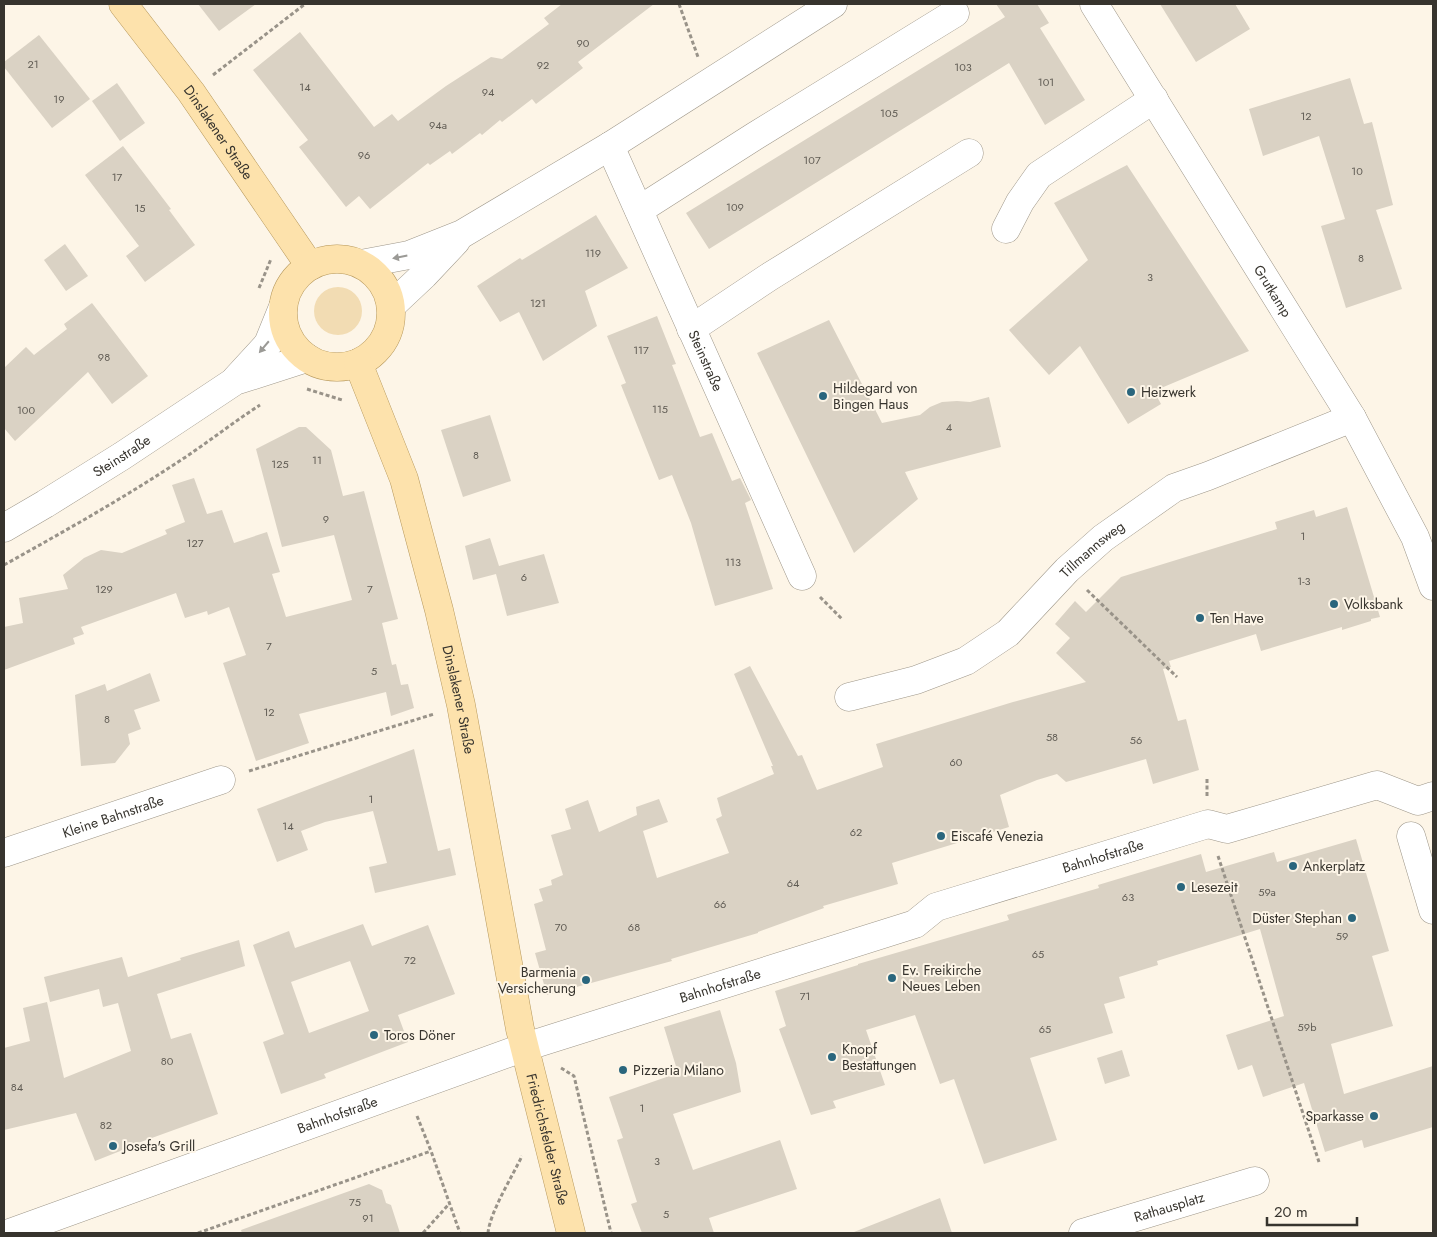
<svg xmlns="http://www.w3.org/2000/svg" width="1437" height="1237" font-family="Jost,sans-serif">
<rect width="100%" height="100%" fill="#fdf5e7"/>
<circle fill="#f2dcb3" cx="338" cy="311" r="24"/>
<g fill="#dad2c4" fill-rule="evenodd">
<polygon points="198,4 256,4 219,31"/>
<polygon points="562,4 654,4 578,62 583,68 536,104 532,99 502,122 500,120 482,135 480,133 452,154 450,151 430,165 428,163 370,209 359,196 346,207 299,147 308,140 253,70 300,32 374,127 392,114 398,121 446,86 491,57 502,59 549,24 544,18"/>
<polygon points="996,4 1037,4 1049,23 1040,28 1085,100 1045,125 1009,63 709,249 686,213 1005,17"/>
<polygon points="1160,4 1235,4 1250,29 1196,62"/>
<polygon points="39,35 90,99 52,128 4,67 4,62"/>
<polygon points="1350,78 1364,124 1372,122 1393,205 1376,210 1402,289 1346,308 1321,226 1345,219 1319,136 1263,156 1249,109"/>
<polygon points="117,83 145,123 120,141 92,101"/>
<polygon points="123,146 171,209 169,210 195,245 145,282 126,256 139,246 85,175"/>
<polygon points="1127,165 1249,351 1154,391 1161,404 1128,424 1080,346 1049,375 1009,330 1088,260 1054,203"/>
<polygon points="596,215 628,268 585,291 597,326 543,361 519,312 500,322 477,286 520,258 522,260"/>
<polygon points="65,244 88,276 66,291 44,260"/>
<polygon points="92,303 148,376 112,404 88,372 15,441 4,428 4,368 26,347 34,355 67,329 64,324"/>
<polygon points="657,316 676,364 672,365 700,437 712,433 732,481 740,478 751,500 745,503 773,589 715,606 691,523 672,475 659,480 621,385 626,383 607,336"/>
<polygon points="829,320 882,423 920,415 930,407 942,402 957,401 970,402 989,397 1001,447 905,472 918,499 854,553 757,353"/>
<polygon points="490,415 511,481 463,497 441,430"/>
<polygon points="299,427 306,427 331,450 343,496 364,491 398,619 382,623 392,665 396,664 401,685 408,684 414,708 391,716 386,692 299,714 309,743 256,761 223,663 246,655 229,607 208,615 207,611 185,618 176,593 81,627 84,634 73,638 75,644 4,670 4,627 23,623 19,598 68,589 63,575 84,558 101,550 122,553 167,534 165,530 185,522 172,485 194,478 207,514 222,510 234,543 267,532 280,572 272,574 286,617 352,600 334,535 282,547 256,449"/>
<polygon points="1347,507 1380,617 1371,619 1371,621 1342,630 1342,627 1261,651 1256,634 1169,661 1171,667 1163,669 1178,721 1186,719 1199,770 1153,784 1146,759 1066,782 1057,774 1037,780 1000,795 1009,827 892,863 898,884 823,906 824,908 758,932 758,933 671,959 672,961 547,995 535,953 546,950 534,904 543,901 539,889 552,885 551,880 563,875 551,835 571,829 565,809 588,800 599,832 637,815 636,807 659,799 668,822 643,831 657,878 729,853 716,819 722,816 717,798 774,774 771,766 773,766 734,674 750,666 798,756 802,755 817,790 883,767 876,744 1013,702 1086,682 1056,653 1070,638 1055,624 1075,601 1086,612 1121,577 1277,529 1275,522 1314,510 1316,517"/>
<polygon points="490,538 499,566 544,554 559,603 507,616 496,574 473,580 465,546"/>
<polygon points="150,673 160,701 134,710 141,729 128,734 130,744 115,763 81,766 75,695 105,684 107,691"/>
<polygon points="414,749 438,851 450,848 456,875 375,893 369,867 387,863 373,811 325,822 301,831 308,850 277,862 257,809"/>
<polygon points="1356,839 1389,951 1372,956 1393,1026 1331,1044 1344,1094 1433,1066 1433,1127 1364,1148 1362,1140 1325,1152 1304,1083 1263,1097 1252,1065 1238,1070 1226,1035 1284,1016 1260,929 1157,961 1158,965 1119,977 1125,998 1104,1004 1113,1033 1030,1058 1057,1140 984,1164 954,1079 940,1084 915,1015 866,1030 885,1085 833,1101 836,1108 811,1115 779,1029 786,1026 775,991 858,965 858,964 1009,920 1007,915 1099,888 1098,885 1201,854 1206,872 1274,852 1277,862"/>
<path d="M363,924L372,946L428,925L455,994L398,1015L408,1042L324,1074L326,1078L281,1094L263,1042L284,1034L253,945L289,931L295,948ZM350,961L369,1011L309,1033L291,982Z"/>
<polygon points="239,940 245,966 157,994 171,1039 191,1033 218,1114 138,1143 138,1144 95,1161 76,1113 4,1130 4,1048 30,1041 23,1008 47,1002 64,1078 131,1051 118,1003 103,1007 99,989 50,1002 44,977 122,957 128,977 181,960 180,958"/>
<polygon points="720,1010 736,1063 741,1092 673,1114 693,1170 780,1140 797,1189 709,1218 714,1233 642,1233 631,1204 637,1202 617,1140 623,1138 609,1097 678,1073 664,1027"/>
<polygon points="1122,1050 1130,1076 1105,1084 1097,1058"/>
<polygon points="369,1184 382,1190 386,1203 391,1205 400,1233 242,1233 241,1230"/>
<polygon points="940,1198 952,1233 854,1233 854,1232"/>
</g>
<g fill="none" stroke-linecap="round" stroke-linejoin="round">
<defs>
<g id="minor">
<path id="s1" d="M1094,4L1352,418L1415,537L1433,586"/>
<path id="s2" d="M610,146L802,576"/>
<polyline points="639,210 755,136 955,13"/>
<polyline points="1006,229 1020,202 1039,175 1154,99"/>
<polyline points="361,264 409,255 462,234 610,146 833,4"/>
<polyline points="391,306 424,275 456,241"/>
<polyline points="691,329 769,277 969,153"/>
<polyline points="236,379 268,344 283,307"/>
<path id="s3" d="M4,528L45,504L122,456L235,381L307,358"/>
<path id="s4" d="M849,697L916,680L966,661L1008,633L1067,570L1103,538L1174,488L1208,476L1352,418"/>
<polyline points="1411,836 1433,910"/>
<path id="s5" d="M4,853L221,780"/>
<path id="s6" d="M10,1233L525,1047L915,924L936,907L1208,824L1227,829L1377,785L1418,801L1433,796"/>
<path id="s7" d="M1083,1233L1255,1181"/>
</g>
<g id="major">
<path id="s8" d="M123,4L191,92L310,266"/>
<circle cx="337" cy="313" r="54"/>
<path id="s9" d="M358,363L404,479L439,610L461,705L520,1029L571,1233"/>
</g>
</defs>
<use href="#minor" stroke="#9e978a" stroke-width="29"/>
<use href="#major" stroke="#b6985c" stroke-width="29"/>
<g stroke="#999389" stroke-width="3" stroke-dasharray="4 2.5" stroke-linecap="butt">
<polyline points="679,4 698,57"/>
<polyline points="213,75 305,4"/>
<polyline points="259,288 271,259"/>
<polyline points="307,389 342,400"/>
<path d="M4,565C63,532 122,499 178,462C206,444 232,423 260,405"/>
<polyline points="1087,590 1177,677"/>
<polyline points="820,597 842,619"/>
<polyline points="249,771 434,714"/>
<polyline points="1207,779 1207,797"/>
<polyline points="1218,856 1319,1162"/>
<polyline points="561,1068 574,1076 611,1233"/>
<polyline points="417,1116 431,1151 460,1233"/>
<polyline points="198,1233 431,1151"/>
<polyline points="423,1233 449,1204"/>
<path d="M488,1233C490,1212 512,1177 522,1156"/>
</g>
<use href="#minor" stroke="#fff" stroke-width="28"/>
<use href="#major" stroke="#fde2ac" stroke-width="28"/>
</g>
<defs><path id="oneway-solid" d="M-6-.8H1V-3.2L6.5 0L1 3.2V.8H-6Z" transform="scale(1.25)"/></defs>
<g fill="#9b9a96">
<use href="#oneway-solid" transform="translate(400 257) rotate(169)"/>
<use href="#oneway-solid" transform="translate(264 347) rotate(130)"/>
</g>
<g fill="#2a667d" stroke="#fdf5e7" stroke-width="2">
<circle cx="1131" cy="392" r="5"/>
<circle cx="823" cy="396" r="5"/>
<circle cx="1334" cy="604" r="5"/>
<circle cx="1200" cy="618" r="5"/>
<circle cx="941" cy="836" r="5"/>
<circle cx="1293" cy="866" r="5"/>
<circle cx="1181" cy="887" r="5"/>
<circle cx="1352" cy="918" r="5"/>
<circle cx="892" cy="978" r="5"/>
<circle cx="586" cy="980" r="5"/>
<circle cx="374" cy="1035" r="5"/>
<circle cx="832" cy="1057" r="5"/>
<circle cx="623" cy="1070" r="5"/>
<circle cx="1374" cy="1116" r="5"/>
<circle cx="113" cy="1146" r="5"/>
</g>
<g text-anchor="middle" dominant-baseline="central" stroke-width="4" stroke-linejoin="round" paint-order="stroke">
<g font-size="11" fill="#605c54">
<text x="583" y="43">90</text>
<text x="33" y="64">21</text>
<text x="543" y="65">92</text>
<text x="963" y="67">103</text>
<text x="1046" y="82">101</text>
<text x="305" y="87">14</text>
<text x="488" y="92">94</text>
<text x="59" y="99">19</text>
<text x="889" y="113">105</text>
<text x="1306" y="116">12</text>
<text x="438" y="125">94a</text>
<text x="364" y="155">96</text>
<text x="812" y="160">107</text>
<text x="1357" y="171">10</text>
<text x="117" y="177">17</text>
<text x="735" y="207">109</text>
<text x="140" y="208">15</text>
<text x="593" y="253">119</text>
<text x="1361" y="258">8</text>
<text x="1150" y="277">3</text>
<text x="538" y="303">121</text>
<text x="641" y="350">117</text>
<text x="104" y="357">98</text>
<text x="660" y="409">115</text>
<text x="26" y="410">100</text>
<text x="949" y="427">4</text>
<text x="476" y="455">8</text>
<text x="317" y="460">11</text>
<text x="280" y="464">125</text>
<text x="326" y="519">9</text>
<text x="1303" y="536">1</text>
<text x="195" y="543">127</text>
<text x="733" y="562">113</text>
<text x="524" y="577">6</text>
<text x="1304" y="581">1-3</text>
<text x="104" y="589">129</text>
<text x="370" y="589">7</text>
<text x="269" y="646">7</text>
<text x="374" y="671">5</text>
<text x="269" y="712">12</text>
<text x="107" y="719">8</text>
<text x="1052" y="737">58</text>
<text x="1136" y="740">56</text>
<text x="956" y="762">60</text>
<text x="371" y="799">1</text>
<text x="288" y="826">14</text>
<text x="856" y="832">62</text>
<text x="793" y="883">64</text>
<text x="1267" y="892">59a</text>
<text x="1128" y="897">63</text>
<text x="720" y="904">66</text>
<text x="561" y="927">70</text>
<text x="634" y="927">68</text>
<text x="1342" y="936">59</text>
<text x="1038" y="954">65</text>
<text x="410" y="960">72</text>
<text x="805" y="996">71</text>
<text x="1307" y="1027">59b</text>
<text x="1045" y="1029">65</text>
<text x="167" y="1061">80</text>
<text x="17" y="1087">84</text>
<text x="642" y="1108">1</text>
<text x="106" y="1125">82</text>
<text x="657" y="1161">3</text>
<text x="355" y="1202">75</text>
<text x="666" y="1214">5</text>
<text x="368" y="1218">91</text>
</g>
<g font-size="14" fill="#37342e" stroke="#fdf5e7">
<text stroke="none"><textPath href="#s8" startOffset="160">Dinslakener Straße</textPath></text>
<text stroke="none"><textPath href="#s1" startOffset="338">Grutkamp</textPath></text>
<text stroke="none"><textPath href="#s2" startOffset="235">Steinstraße</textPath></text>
<text stroke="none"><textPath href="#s3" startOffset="138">Steinstraße</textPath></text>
<text stroke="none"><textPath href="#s4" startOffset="292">Tillmannsweg</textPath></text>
<text stroke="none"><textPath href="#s9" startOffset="352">Dinslakener Straße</textPath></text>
<text stroke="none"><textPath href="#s5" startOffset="115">Kleine Bahnstraße</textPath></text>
<text stroke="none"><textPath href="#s6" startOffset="1158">Bahnhofstraße</textPath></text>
<text stroke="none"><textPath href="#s6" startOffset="752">Bahnhofstraße</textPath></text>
<text stroke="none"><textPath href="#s6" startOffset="348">Bahnhofstraße</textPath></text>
<text stroke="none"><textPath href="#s9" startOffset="801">Friedrichsfelder Straße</textPath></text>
<text stroke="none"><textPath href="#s7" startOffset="90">Rathausplatz</textPath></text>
</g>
<g font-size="14" fill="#37342e" stroke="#fdf5e7" text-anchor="start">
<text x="833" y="388">Hildegard von<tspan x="833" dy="16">Bingen Haus</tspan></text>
<text x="1141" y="392">Heizwerk</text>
<text x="1344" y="604">Volksbank</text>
<text x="1210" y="618">Ten Have</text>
<text x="951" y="836">Eiscafé Venezia</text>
<text x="1303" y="866">Ankerplatz</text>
<text x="1191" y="887">Lesezeit</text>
<text x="1342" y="918" text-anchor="end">Düster Stephan</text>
<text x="902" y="970">Ev. Freikirche<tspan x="902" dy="16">Neues Leben</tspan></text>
<text x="576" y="972" text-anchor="end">Barmenia<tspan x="576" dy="16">Versicherung</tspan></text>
<text x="384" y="1035">Toros Döner</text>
<text x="842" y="1049">Knopf<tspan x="842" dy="16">Bestattungen</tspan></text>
<text x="633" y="1070">Pizzeria Milano</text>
<text x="1364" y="1116" text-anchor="end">Sparkasse</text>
<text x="123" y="1146">Josefa's Grill</text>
</g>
</g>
<rect width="1437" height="1237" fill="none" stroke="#37342e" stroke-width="10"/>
<path d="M1267 1217v8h90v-8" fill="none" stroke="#37342e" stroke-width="2.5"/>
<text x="1274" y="1217" font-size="15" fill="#37342e" stroke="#fdf5e7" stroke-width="4" paint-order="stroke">20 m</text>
</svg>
